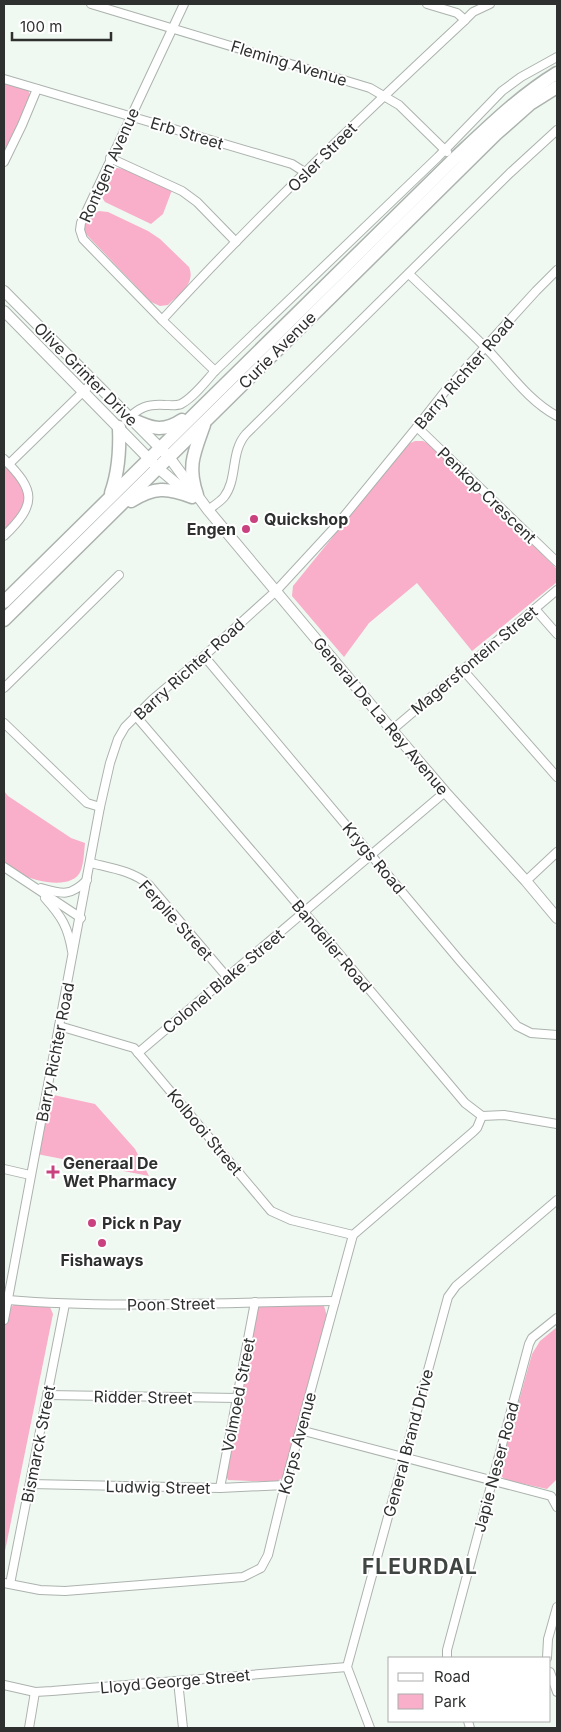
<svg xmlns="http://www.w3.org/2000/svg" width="561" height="1732" font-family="Inter,sans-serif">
<rect width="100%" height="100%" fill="#f0f8f2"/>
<g fill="#f9aec9">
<polygon points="4,80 28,90 31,97 7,150 4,150"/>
<path d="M117,168L126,169L172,190L163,214L151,224L105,202C96,191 105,173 117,168Z"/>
<path d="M99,211L108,212L148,231L160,239L189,267C196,284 179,294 168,305L160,306L151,302L85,233C82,220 86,215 99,211Z"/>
<polygon points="415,441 423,441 431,445 557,569 557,582 472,651 417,583 369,623 344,657 292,596 293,586 408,444"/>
<polygon points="4,463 20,480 27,498 19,516 4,531"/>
<path d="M4,791L8,796L71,838L85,843C84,851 84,862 81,870C74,890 37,882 23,875C17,872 10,866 4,862Z"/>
<polygon points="49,1094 95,1104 135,1149 149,1176 37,1154"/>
<polygon points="15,1304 49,1305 53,1314 4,1556 4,1325 7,1310"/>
<polygon points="320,1304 324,1306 327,1316 284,1477 276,1482 228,1480 225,1474 256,1308 261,1305"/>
<polygon points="557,1327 557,1479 547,1489 506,1480 502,1477 500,1469 532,1354 540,1341"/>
</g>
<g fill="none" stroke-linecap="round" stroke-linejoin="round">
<defs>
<g id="minor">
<polyline points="91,4 370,88 399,105 447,152"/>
<polyline points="184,4 81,223 80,230 83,239 162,320 215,371"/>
<polyline points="427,4 457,13 465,20"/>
<polyline points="4,79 292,164 306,173"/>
<polyline points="110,158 182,191 197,202 236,242"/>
<polyline points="4,162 22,125 37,89"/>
<path d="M409,274C434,298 460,322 485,347C508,370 527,400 557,416"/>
<path d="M162,320C258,215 361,117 465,20L473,12L490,4"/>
<path d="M126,420C140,407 147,404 165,405C170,405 176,406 181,404C194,397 205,382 215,371L438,157L502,91L521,77L557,57"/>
<polyline points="417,427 557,562"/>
<path d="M4,459C36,491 37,504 4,536"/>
<polyline points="9,464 93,382"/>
<path d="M208,510C213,506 220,502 224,497C238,479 230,452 246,434L510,173L557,130"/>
<polyline points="535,609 557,634"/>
<polyline points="204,656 460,961 517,1026 531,1033 557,1035"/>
<polyline points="463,670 557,777"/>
<polyline points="4,688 119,575"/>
<polyline points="135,715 304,912 465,1103 482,1116 504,1115 557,1124"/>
<polyline points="4,723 87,803 100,807"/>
<polyline points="392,730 557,590"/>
<path d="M91,863C111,868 133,871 149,885L227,977"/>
<polyline points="4,867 81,918"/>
<polyline points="526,881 557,852"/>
<path d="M41,888C62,894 70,897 87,880"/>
<path d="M45,898C62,917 68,927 72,951"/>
<polyline points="59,1026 134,1048 271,1211 291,1220 353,1235"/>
<polyline points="138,1053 445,792"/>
<polyline points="4,1169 30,1175"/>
<path d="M8,1300C116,1309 226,1302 335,1301"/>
<polyline points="4,1320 100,807 110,763 118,739 125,727 153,699 204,656 276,591 336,526 417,427 446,390 536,291 557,270"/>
<polyline points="47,1395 238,1398"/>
<polyline points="300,1430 551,1496 557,1507"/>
<polyline points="30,1484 220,1488 285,1485"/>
<polyline points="220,1488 255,1302"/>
<polyline points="4,1583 40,1590 65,1591 243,1577 261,1568 268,1555 285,1485 353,1235 473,1132 477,1128 482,1116"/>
<polyline points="10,1584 65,1304"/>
<polyline points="447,1658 447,1650 529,1344 532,1338 557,1318"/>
<polyline points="547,1658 548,1639 557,1607"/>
<polyline points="550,1672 557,1692"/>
<polyline points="178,1681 183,1728"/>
<polyline points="4,1685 35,1692 52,1691 347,1667"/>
<polyline points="468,1721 470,1728"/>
<polyline points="29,1728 35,1692"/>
<polyline points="370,1728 347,1667 448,1297 456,1286 557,1200"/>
</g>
<g id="tertiary">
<polyline points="4,291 169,457 208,510 392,730 445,792 526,881 557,918"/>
<polyline points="4,311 158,468 190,495"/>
</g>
<g id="primary">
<path d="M129,418C149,427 161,434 182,420"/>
<path d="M111,493C119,471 120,450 119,427"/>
<path d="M197,495C187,466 194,453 204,425"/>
<path d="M131,501C154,487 167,487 192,497"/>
<path d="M4,602L454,159C487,128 518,97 557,73"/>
<polyline points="4,620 496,134 530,104 557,87"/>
</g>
</defs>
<use href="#minor" stroke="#acb3ae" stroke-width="10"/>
<use href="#tertiary" stroke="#acb3ae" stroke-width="12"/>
<use href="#primary" stroke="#acb3ae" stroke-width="15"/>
<use href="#minor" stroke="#fff" stroke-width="8"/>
<use href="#tertiary" stroke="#fff" stroke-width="10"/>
<use href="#primary" stroke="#fff" stroke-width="12"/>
</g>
<g fill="#c9417f" stroke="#fff" stroke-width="2">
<circle cx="254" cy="519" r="5"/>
<circle cx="246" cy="529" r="5"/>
<path d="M50.5 1164.5h5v5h5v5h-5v5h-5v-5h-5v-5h5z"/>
<circle cx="92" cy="1223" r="5"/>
<circle cx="102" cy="1243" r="5"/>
</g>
<g text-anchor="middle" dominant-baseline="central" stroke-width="4" stroke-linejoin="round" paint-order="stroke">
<g font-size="16" fill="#2d302e" stroke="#fff">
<text transform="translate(289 63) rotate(17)">Fleming Avenue</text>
<text transform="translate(187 133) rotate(17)">Erb Street</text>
<text transform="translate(322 157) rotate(-45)">Osler Street</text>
<text transform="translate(109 165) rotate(-66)">Rontgen Avenue</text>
<text transform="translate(277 350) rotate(-45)">Curie Avenue</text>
<text transform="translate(464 373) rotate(-49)">Barry Richter Road</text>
<text transform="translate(86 374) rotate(45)">Olive Grinter Drive</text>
<text transform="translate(487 495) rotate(44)">Penkop Crescent</text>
<text transform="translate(474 660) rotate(-40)">Magersfontein Street</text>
<text transform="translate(189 669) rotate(-42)">Barry Richter Road</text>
<text transform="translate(381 716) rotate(50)">General De La Rey Avenue</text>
<text transform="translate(374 858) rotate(50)">Krygs Road</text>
<text transform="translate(176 920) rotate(48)">Ferplie Street</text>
<text transform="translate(332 946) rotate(50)">Bandelier Road</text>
<text transform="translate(223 981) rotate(-40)">Colonel Blake Street</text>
<text transform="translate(55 1052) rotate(-79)">Barry Richter Road</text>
<text transform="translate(205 1132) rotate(50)">Kolbooi Street</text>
<text transform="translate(171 1304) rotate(-1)">Poon Street</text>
<text transform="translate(238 1395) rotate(-79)">Volmoed Street</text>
<text transform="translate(143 1397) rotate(1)">Ridder Street</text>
<text transform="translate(297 1443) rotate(-75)">Korps Avenue</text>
<text transform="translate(408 1443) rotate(-75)">General Brand Drive</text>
<text transform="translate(38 1444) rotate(-79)">Bismarck Street</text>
<text transform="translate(496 1467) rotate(-75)">Japie Neser Road</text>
<text transform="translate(158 1487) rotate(1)">Ludwig Street</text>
<text transform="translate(175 1681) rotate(-5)">Lloyd George Street</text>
</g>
<g font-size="16" font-weight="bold" fill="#2d302e" stroke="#fff" text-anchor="start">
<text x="264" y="519">Quickshop</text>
<text x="236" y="529" text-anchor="end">Engen</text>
<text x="63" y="1163">Generaal De<tspan x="63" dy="18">Wet Pharmacy</tspan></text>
<text x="102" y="1223">Pick n Pay</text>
<text x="102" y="1260" text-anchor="middle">Fishaways</text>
</g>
<g font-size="21" font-weight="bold" letter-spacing="1" fill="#3f4541" stroke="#fff">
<text x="420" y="1566">FLEURDAL</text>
</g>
</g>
<rect width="561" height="1732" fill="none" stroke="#2d302e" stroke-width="10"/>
<rect x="388" y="1657" width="162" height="65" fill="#ffffff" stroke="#abacab"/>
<rect x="398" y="1673" width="25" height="8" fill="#ffffff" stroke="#abacab"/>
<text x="434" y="1682" font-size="15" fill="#2d302e">Road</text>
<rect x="398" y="1694" width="25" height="15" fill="#f9aec9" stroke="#abacab"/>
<text x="434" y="1707" font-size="15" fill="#2d302e">Park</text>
<path d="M12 32v8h99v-8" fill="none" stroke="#2d302e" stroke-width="2.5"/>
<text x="20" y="32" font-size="15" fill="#2d302e" stroke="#ffffff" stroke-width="4" paint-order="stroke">100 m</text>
</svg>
